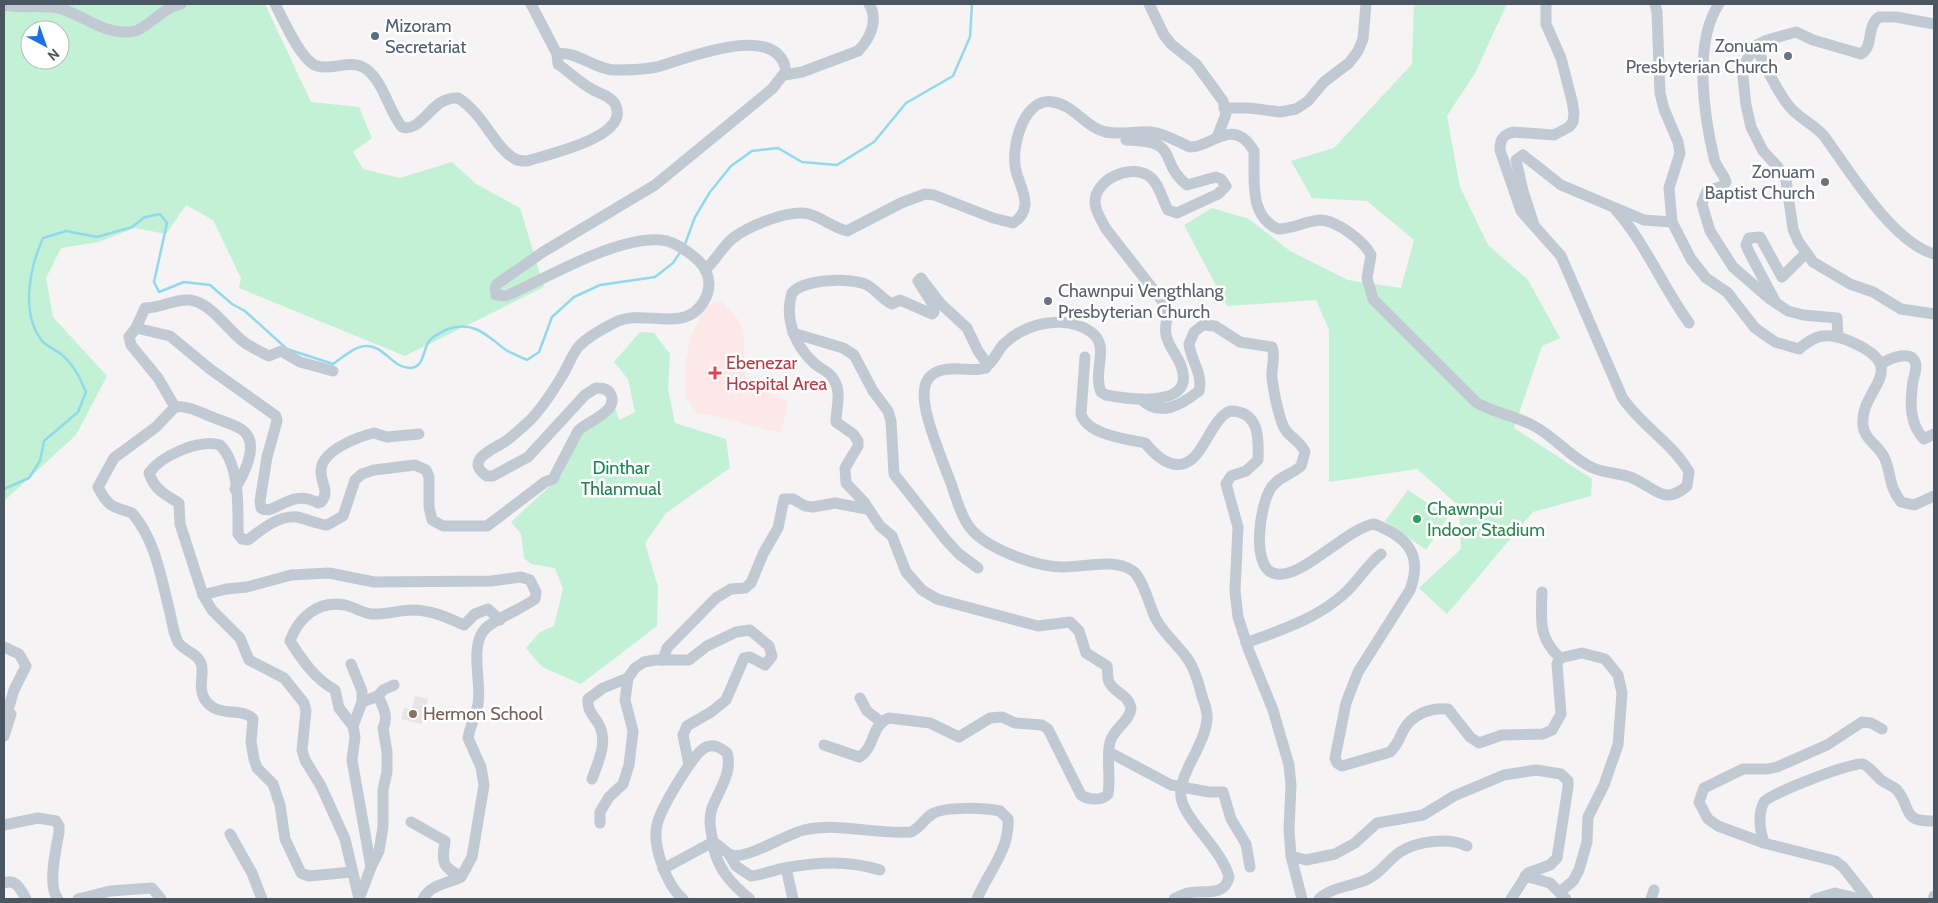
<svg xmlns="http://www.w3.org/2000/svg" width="1938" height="903" font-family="Cabin,sans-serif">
<rect width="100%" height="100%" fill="#f5f3f3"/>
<polygon fill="#e6e4e5" points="415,696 428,699 422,724 401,719 404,708 412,709"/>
<polygon fill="#fce8e6" points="722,302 738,319 743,330 746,383 788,401 781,433 710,415 698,414 686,398 685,364 691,336 704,309 713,303"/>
<g fill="#c3f1d5" fill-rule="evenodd">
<path d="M4,4H265L311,102L359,107L372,138L353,152L363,169L400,178L452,162L476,184L520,208L544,287L405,356L239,288L241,278L213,220L186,205L166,234L135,228L98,242L61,248L46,278L53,317L107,376L76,435L4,501ZM30,30H60V60H30Z"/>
<polygon points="1414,4 1507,4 1475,73 1447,116 1460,187 1488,245 1528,280 1560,338 1542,346 1514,428 1592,479 1591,496 1533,512 1447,614 1419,588 1461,549 1459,506 1417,469 1329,482 1329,330 1316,300 1227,306 1184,225 1212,208 1249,219 1290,251 1348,280 1401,288 1414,240 1367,201 1312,198 1291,161 1334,148 1412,64"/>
<polygon points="640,332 654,333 670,354 668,389 675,423 726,439 730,468 666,513 645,543 658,587 657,626 581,684 542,667 526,648 540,632 554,626 563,589 555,568 531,564 524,558 521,534 511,522 562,475 581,432 615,408 619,420 635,412 628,379 614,362"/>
<polygon points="1408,490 1448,517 1426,550 1385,521"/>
</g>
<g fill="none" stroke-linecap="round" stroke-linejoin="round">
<g stroke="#90daee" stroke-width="2.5">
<polyline points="684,247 695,217 710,192 731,166 752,151 778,148 802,162 837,165 874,142 906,103 953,76 970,37 972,4"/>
<path d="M4,489L29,478L40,461L44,441L78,412L86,392C79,376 74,365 61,354C55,350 47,346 42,341C20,313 30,267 43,238L66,231L97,237L132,227L145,217L160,214L167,223L154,282L159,292L184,282L210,285L232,304L245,311L287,349L333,364C342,358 355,346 366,346C384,345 392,368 410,368C426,367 422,347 431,339C435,336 443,331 448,329C475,320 488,337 506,350C513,354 521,357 527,360L539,352L552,317L574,297L600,285L655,277L673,263L681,251"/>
</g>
<g stroke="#c1cad2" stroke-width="11">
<path d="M275,4C283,19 301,61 317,66C333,71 350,58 366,69C384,82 388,110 402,127C423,133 431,96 458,98C483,113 495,148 515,159C519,161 523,161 527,161C545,155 633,137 615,104C611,96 597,93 590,88C580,82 571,74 562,67L558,64L557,54C576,50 595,70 615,70C629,70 643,70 657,67C686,59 778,20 786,71L772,89L655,185L543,252L497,284L495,288L496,295L506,296C547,278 617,236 661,240C675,241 700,258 706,271C715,291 701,314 681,318C659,322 634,312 614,323C602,329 588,337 579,346C572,354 568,367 562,376C553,391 540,412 526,424C519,430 513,436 506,441C496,448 462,460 487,476H493L528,457L585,395L596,388C601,388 606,388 610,393C621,411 587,421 578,431L553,479L545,482L487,526H443L432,520L429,507V477L426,470L415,465L374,470L362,474L355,480L343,516L327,525C317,524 307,519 297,517C278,515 261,530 248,540L242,539L238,534C238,507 240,465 220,445C199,439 162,455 149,473C154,489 165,495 179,503L180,524L203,595L212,610L240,638L249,660L284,678L304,703L306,711L302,750L305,760L321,786L345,839L359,899"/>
<polyline points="531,4 557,54"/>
<polyline points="1149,4 1164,35 1171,44 1196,64 1223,101 1226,114 1218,135"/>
<path d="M1655,4L1657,12L1660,93L1664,109L1678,142L1680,153L1669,188L1672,222L1691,259L1706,278L1727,292L1755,328L1775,342L1799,349C1815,335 1826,332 1847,340C1916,368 1859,388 1863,425C1864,440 1880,446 1885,459C1892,476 1888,485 1901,502L1914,505L1934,496"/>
<path d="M1719,4C1693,42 1704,116 1714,158C1716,168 1724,173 1726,182L1723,186L1707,191L1702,204L1710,231L1733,267L1770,299L1788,311L1803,315L1837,318L1838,337"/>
<path d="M4,5C23,9 43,4 62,9C86,17 108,37 135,31C148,28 160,9 181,4"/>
<path d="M1934,24L1896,17H1879C1866,26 1874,47 1861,54L1813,40L1796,32L1767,40L1755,46L1742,68L1746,105L1751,127L1763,151L1778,167L1786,180L1793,229L1798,241L1813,262L1850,284L1873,292L1901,309L1934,314"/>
<path d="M1755,46C1766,66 1775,89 1789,106C1798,118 1814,124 1824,136C1849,170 1892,242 1934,254"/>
<path d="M785,75L802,72L858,51C870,39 879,20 869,4"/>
<polyline points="1224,108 1250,108 1280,112 1296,109 1308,101 1324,82 1349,63 1358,51 1363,39 1366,4"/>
<path d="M1126,140C1183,141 1156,160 1187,185L1216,177L1221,179L1226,186L1218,194L1177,213L1168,210C1162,199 1159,183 1149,176C1130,163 1094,180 1095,203C1096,213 1102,221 1106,229L1167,307C1169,316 1164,325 1166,334C1167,346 1179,356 1182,369C1194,409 1127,399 1106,395L1101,392C1092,370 1111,346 1091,332C1066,314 1026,323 1005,343C997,350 994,363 984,368C978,371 968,369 961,369C926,367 919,383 927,415C933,439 943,462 952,486C956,498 960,513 968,525C983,548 1036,567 1064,567C1084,567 1114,558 1133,571C1144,580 1150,609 1157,621C1166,636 1180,647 1189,661C1196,672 1199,685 1202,696C1204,703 1208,711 1207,719C1205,746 1178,774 1181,797C1184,820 1222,849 1229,877C1224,898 1204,889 1189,893C1184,894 1178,897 1174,899"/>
<path d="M1616,210C1646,244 1662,286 1689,323"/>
<polyline points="1533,222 1523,191 1516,160 1523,155 1561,185 1644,220 1672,222"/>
<path d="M705,270C716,260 722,247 733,238C749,226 789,209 809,214C821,217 832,227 847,231L901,203L925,194L934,195L993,218L1013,223C1020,219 1024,214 1025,205C1026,192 1016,178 1015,165C1012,143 1025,97 1053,102C1074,105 1086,128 1106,132C1121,135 1136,131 1151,132C1164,133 1178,142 1190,147C1211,148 1233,115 1254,151C1255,178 1248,216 1278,229C1292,229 1306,221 1320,220C1336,220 1364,241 1371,255L1367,278L1373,299L1477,403C1495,413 1516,416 1534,426C1555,437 1571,458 1593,468C1605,473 1618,473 1630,477C1654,486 1663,507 1687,486L1689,472C1673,443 1640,425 1622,397L1561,256L1521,211L1500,150C1500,139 1503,135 1513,132L1554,135L1569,127L1573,122L1574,113L1572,101L1561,58L1546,24V4"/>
<polyline points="1776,303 1749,252 1746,245 1749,238 1760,237 1782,277 1806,253"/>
<path d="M136,328L145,308C162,308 172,299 190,300C212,303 228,331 245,343C253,348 261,352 269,356L281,351L300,362L333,371"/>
<polyline points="793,333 843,348 854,355 873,391 888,411 891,421 894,474 946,540 959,554 978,568"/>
<path d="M1085,357L1081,414C1087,435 1127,439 1145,443C1153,452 1161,461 1173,464C1203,470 1207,421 1230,411C1259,411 1259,437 1258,460L1246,471L1231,476L1226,484L1238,527L1235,591L1238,617L1249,651L1273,710L1289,765L1291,785L1289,830L1291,856L1306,860L1335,854L1355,843L1377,823L1423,815L1454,796L1504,775L1536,770L1561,774L1568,781V787L1557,858L1550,865L1528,873L1511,899"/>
<path d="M1881,364C1889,359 1914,347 1916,366C1916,371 1914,377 1913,381C1910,402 1909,424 1924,439L1934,434"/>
<path d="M1141,399C1160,418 1181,405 1199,391C1203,373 1191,361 1189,344L1194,332L1203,325L1215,326L1240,342L1272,347C1276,356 1271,367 1272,378C1274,393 1277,409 1282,423C1286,437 1300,439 1305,452L1301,466C1291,475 1278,477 1271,488C1260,504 1251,565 1273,573C1299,583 1346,528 1374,524C1408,537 1423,555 1410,590L1358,672L1346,703L1335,758L1337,763L1342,766L1390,752C1397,746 1399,739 1403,731C1411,715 1430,707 1448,709L1470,737L1479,743L1502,735L1543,734L1552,730L1561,714L1557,664L1560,658L1582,653L1605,659L1618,675L1622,693L1618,745L1604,785L1588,817L1587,842L1579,870L1573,881L1560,892"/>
<path d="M175,407L156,427L114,458L98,487C108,507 113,507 132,513C155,539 161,577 169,609C172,620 173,633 178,642C184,651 197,653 201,663C205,675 197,687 205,700C219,719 241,706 253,719L251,742L254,759L257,768L273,784L280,805L285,839L301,873L309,876L352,872"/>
<path d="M235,489C244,474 261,442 241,429C233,424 221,421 212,417C201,413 188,405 175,407L158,378L131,345L129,337L136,328L170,336L210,369L276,416L277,421L267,457L260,501L261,508C275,517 290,487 318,503L321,502C330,492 321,483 321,472C320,451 357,437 374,433L387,437L419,434"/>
<path d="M1542,592C1541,620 1538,637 1560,658"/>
<path d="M203,595L226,589L247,587L291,575L329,573L374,582L491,581L521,577L530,580L536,592L535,599C522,609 494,619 485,629C469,646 482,683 478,704C476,716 470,726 468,738L481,767L484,785L472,857L461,877C447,884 431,884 423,899"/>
<path d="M1246,643C1280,630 1317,619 1345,593C1358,581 1367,565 1381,554"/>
<polyline points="4,647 19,654 26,666 14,690 8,710 11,714 4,736"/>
<polyline points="663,660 667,648 716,598 731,589 745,588 751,583 763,554 778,528 784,499 793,499 805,506 813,507 835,503 867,509"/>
<polyline points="351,664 362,691 362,702 353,726 355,737 352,760 371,867 359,899"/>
<polyline points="860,698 867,711 881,722"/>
<polyline points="362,702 378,696 383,690 394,685"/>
<path d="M353,726L339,708L335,690C315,679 302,660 290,641C298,618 318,600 345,605C354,607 362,613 371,614C385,615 399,610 413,610C431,610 448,618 464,625L475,614L488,609L500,620"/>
<path d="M824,745L859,757C875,749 871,724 889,718L930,723L959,737L990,718L1002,717L1015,723L1042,725L1048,729L1081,795C1089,800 1102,801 1108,794C1111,777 1106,759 1110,742C1114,728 1129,722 1131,709C1129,694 1115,694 1109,682C1107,677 1108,670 1107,666L1086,653L1079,631L1070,622L1038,626L937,599L922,590L906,572L892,536L880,526L864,502L846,483L845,468L858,446V441L853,434L836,422C836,408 842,393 834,380C830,371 821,370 814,363C795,346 784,318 792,293C803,279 852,277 867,285C876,290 882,299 892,304L900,300L932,314L934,312L932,303L918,281L921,278L941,304L967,328L978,351L986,362V368"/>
<polyline points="1109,752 1171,785 1209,792 1223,792 1231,819 1246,844 1250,867"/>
<path d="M592,779C598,762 609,741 598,723C592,714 587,710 588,699L603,688L628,678"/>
<path d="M411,822L445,841C442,864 441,865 461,877"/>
<polyline points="600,823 600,812 609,797 623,784 629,765 633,731 625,700 628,678 635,668 644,662 655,660 689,660 707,646 736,632 750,630 769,646 772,656 765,665 750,657 744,658 726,700 711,712 687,726 683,735 689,765"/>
<path d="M4,825L38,818L56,821L59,826V833C56,848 47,887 58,899"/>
<polyline points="230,834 252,873 262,899"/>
<path d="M713,842C720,845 725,853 732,855C748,859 784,835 804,830C840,822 875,835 911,832C920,828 924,819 932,814C945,806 986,808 1000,811L1008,819C1010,850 988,872 977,899"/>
<path d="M1764,843C1760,830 1757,815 1764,802C1769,794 1854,761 1863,764C1870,767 1875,775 1881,780C1886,784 1892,785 1897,790C1912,808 1901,822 1934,821"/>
<path d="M729,854L736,866L751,876C762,875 773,870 785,868C818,862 847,860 880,870"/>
<polyline points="1291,856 1302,899"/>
<path d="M371,867L379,851L383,827V790L387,772V752L383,728C389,717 383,707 378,696"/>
<polyline points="786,868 793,899"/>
<polyline points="663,869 713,842"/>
<polyline points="1525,876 1550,883 1566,899"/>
<path d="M4,883C16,878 21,890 26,899"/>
<polyline points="78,899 110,891 152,888 161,899"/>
<path d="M683,899C667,886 652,846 657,825C660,810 693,753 706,747C714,744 720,747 727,753C733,772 719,790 712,808C708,821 711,830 713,843C716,867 731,884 750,899"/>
<path d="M1319,899C1333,886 1351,887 1368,879C1381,873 1388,860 1400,852C1417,841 1449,837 1467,846"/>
<polyline points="1651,899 1654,890"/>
<polyline points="1815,899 1835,893 1860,899"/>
<polyline points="1868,899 1843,867 1835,861 1764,843 1718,826 1708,819 1699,802 1704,788 1743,769 1768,769 1777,767 1827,745 1862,722 1871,723 1882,729"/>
<polyline points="1933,899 1934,896"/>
</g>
</g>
<circle fill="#5c6f8a" stroke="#fff" stroke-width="2" cx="375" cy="36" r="5"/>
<g fill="#6b7280" stroke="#fff" stroke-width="2">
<circle cx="1788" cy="56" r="5"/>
<circle cx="1825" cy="182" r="5"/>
<circle cx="1048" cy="301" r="5"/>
</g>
<path fill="#e0444e" stroke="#fff" stroke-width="2" d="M712.5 365.5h5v5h5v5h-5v5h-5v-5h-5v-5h5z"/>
<circle fill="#2e9e5b" stroke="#fff" stroke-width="2" cx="1417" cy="519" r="5"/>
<circle fill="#8d6e63" stroke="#fff" stroke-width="2" cx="413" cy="714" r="5"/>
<g text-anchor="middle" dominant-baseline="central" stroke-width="5" stroke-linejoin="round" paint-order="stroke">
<g font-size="18" fill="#4e5e75" stroke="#fff" text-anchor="start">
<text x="385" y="26">Mizoram<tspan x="385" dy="21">Secretariat</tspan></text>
</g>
<g font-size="18" fill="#5b616d" stroke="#fff" text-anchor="end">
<text x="1778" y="46">Zonuam<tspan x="1778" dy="21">Presbyterian Church</tspan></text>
<text x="1815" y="172">Zonuam<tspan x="1815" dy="21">Baptist Church</tspan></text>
<text x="1058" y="291" text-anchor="start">Chawnpui Vengthlang<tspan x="1058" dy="21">Presbyterian Church</tspan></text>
</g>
<g font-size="18" fill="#be3a42" stroke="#fff" text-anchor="start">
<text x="726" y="363">Ebenezar<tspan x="726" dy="21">Hospital Area</tspan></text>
</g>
<g font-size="18" fill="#17864f" stroke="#fff">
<text x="621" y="468">Dinthar<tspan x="621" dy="21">Thlanmual</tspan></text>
</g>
<g font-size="18" fill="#27864d" stroke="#fff" text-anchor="start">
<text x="1427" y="509">Chawnpui<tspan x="1427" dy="21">Indoor Stadium</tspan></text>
</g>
<g font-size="18" fill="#785e54" stroke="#fff" text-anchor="start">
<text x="423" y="714">Hermon School</text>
</g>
</g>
<rect width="1938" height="903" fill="none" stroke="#4a5661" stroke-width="10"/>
<g transform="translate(45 45) rotate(139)"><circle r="24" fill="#ffffff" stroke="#b7bbc0"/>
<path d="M0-4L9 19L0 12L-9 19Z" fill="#1a73e8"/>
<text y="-8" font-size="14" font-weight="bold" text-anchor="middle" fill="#4a5661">N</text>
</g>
</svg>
